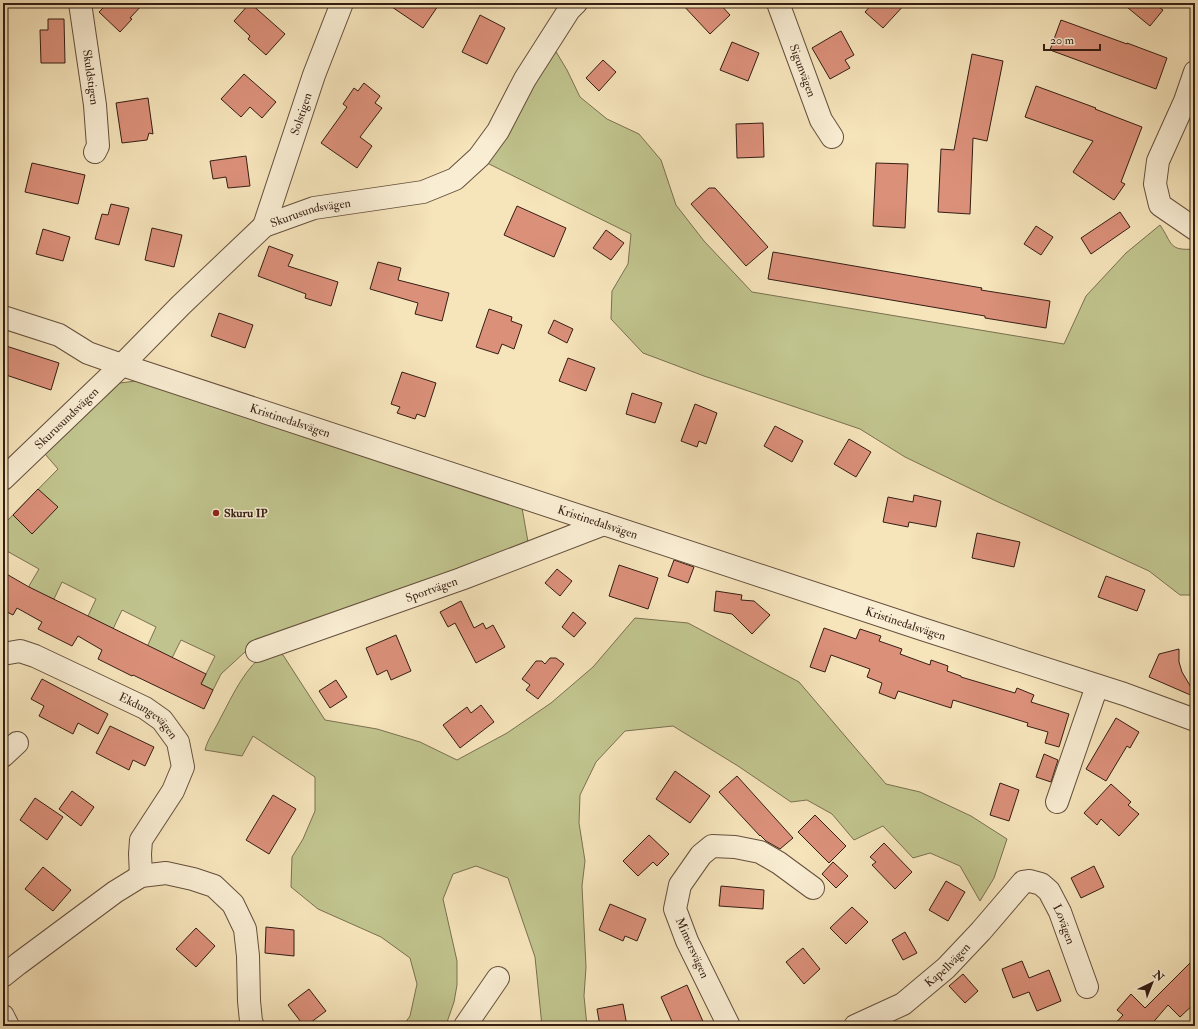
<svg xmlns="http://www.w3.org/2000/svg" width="1198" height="1029" font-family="'IM FELL Double Pica',serif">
<rect width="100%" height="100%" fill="#f6e4bb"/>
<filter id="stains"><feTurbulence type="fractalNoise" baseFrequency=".005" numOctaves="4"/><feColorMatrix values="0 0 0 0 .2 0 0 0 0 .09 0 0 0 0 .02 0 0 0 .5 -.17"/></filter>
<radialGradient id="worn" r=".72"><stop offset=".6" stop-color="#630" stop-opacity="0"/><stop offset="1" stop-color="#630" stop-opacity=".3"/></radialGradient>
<g fill="#c0c38d" stroke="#7a7050">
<path d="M555,50L567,70L580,97L607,119L639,134L661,160L676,205L704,241L752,292L1064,344L1086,296L1126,253L1160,225C1173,244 1168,251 1195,249V595H1180L1149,571L996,501L905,457L860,429L704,376L643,353L611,319L612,291L628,264L631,234L487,163Z"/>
<polygon points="144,380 521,502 528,542 246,651 221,674 213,690 201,684 215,656 181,640 172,658 147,647 156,627 122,610 113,629 88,616 96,599 62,582 54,599 31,590 29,586 39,569 5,550 3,553 3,525 58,469 45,454 120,383"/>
<path d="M635,618L688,623L799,682L886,784L920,792L971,816L1007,839L994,878L980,901L960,866L930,853L913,858L883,826L854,840L832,814L807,800L791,802L738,766L673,726L625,731L596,762L580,795L579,823L585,861L582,886L586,967L584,996L587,1026H542L535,957L508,878L476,866L453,874L443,899L457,961V985L454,1002L446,1025L445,1026H403L410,1016L417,984L410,958L381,937L318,909L291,887L292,857L303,839L315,811V777L253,736L242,756L205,750C208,738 215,730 220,719C233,695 245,666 269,651L283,655L325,720L377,729L420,742L457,760L507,733L551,703L593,667Z"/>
</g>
<g fill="#db907a" stroke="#351e13">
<polygon points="108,3 144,3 130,18 132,19 120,32 99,12"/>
<polygon points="250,3 285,34 266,55 248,39 250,36 234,21"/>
<polygon points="386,3 440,3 423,28"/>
<polygon points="681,3 719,3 730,15 710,34"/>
<polygon points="873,3 906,3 883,28 865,12"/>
<polygon points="1122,3 1153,3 1163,10 1150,26"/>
<polygon points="480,15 505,28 487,64 462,52"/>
<polygon points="48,19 64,19 65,63 41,63 40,30 48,30"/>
<polygon points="1061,20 1127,44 1127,43 1167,58 1156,89 1050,50"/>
<polygon points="841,31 854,55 845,60 850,68 830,79 812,48"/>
<polygon points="732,42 759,53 748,81 720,70"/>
<polygon points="972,54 1003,61 987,141 973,138 970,214 938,212 941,149 954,150"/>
<polygon points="603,60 616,72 599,91 586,78"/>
<polygon points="244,74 276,102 262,118 250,107 241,117 221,99"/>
<polygon points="364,83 380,96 375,103 382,108 360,137 372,146 357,168 321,143 347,107 343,104 354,88 358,91"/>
<polygon points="1036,86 1096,108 1095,109 1142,127 1121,182 1125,184 1114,200 1073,172 1093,141 1025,117"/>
<polygon points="148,98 153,134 149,133 147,140 122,143 116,103"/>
<polygon points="763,123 764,157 737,158 736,124"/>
<polygon points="246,156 250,186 228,188 226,177 213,179 210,161"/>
<polygon points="32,163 85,175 78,204 25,192"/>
<polygon points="876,163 908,164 905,228 873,226"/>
<polygon points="709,188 715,188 768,247 746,266 691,204"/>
<polygon points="111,204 129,208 119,245 95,239 102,214 108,215"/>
<polygon points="517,206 566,228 554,257 504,235"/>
<polygon points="1120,212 1130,227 1091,254 1081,238"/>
<polygon points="1036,226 1053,237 1041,255 1024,244"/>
<polygon points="152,228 182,235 174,267 145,260"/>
<polygon points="43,229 70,237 63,261 36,254"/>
<polygon points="606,230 624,243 611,260 593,248"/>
<polygon points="269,246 293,255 288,266 338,282 331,306 305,298 306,294 258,276"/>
<polygon points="773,252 982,288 981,290 1050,301 1046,328 985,318 985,316 768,279"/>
<polygon points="378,262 401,268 398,280 449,293 442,321 415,314 418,303 370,289"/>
<polygon points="489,309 512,317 511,321 522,325 514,349 502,344 498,354 476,347"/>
<polygon points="219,313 253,325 245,348 211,336"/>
<polygon points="554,320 573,329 567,343 548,333"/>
<polygon points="3,345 59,363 51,390 3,374"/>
<polygon points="568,358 595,368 586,391 559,381"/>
<polygon points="402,372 436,383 425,417 417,414 415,419 397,413 400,407 391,404"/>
<polygon points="632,393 662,403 655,423 626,414"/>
<polygon points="695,404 717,413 706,444 699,441 697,447 681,441"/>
<polygon points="775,426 803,441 792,462 764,446"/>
<polygon points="849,439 871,452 856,477 834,464"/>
<polygon points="38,489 58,507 32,534 13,515"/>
<polygon points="914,495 941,501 936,527 909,522 908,527 883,522 888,497 913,502"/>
<polygon points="977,533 1020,542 1014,567 972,558"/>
<polygon points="674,560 694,567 688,583 668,576"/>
<polygon points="619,565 658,578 648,609 609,596"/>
<polygon points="557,569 572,581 560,596 545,583"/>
<polygon points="3,572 29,587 206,674 201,684 213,690 204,709 133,675 132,676 98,659 102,650 78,636 72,646 38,629 42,622 17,608 13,615 3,610"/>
<polygon points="1106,576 1145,590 1137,611 1098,597"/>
<polygon points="716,591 742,595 741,600 754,601 770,615 752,634 732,614 714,611"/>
<polygon points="461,601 474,628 483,623 486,629 493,625 505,647 476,663 455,623 448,627 440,612"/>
<polygon points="573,612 586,623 574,637 562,627"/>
<polygon points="824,628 856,639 860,629 881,636 879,641 902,649 900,654 930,665 931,660 948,666 947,671 961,676 961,677 1015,693 1017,688 1034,695 1031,702 1069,714 1059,747 1045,743 1048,732 1027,726 1028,723 953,700 951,708 898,691 895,699 879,693 882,683 867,677 870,669 831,655 825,672 810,667"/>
<polygon points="396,635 411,671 391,680 387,670 377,675 366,648"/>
<polygon points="1179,649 1179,662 1182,672 1195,694 1195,697 1149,677 1159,654"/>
<polygon points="550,658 556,658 564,664 538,699 526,690 530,685 522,679 536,661 542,661 545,664"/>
<polygon points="42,679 108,714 98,734 78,723 73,734 39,716 44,706 31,699"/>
<polygon points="336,680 347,697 330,708 319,691"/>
<polygon points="481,705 494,722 460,748 443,725 467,707 471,713"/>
<polygon points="1116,718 1139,732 1130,748 1127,746 1106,781 1086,769"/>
<polygon points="110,726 154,747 145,766 133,760 129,770 96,753"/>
<polygon points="1044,754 1058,760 1051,782 1036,777"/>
<polygon points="675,771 710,796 690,823 656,799"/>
<polygon points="737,776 793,838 780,849 766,841 760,835 760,836 719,792"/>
<polygon points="1000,783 1019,790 1009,821 990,815"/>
<polygon points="1111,784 1131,802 1128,805 1139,814 1119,836 1101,819 1097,825 1084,813"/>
<polygon points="72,791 94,807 81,826 59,809"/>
<polygon points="273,795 296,809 269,854 246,840"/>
<polygon points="35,798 63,817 47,840 20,820"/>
<polygon points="815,815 846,846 829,863 798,832"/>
<polygon points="649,835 669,854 657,866 653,862 638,876 623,861"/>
<polygon points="884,843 912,872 895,889 872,865 876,862 870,857"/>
<polygon points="833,862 848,876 836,888 822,874"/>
<polygon points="1094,866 1104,887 1081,898 1071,878"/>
<polygon points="43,867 71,890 53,911 25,889"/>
<polygon points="946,881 965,892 948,921 929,910"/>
<polygon points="721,886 764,890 763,909 719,906"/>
<polygon points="610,904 646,919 637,941 625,936 623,941 599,930"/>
<polygon points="852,907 868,922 846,944 830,928"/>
<polygon points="266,927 294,930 294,956 265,953"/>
<polygon points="196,928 215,946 196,967 176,949"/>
<polygon points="905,932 917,953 903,960 892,940"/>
<polygon points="803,948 820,969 804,984 786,962"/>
<polygon points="1195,958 1195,1003 1180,1017 1168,1005 1150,1026 1113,1026 1123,1015 1117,1010 1131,994 1145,1008"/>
<polygon points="1022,961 1029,978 1049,970 1061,1001 1037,1011 1029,992 1013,998 1002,969"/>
<polygon points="963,974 978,991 965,1003 949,986"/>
<polygon points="687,985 705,1026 674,1026 661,997"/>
<polygon points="309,989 326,1011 306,1026 304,1026 288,1005"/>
<polygon points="623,1004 627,1026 600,1026 597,1009"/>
</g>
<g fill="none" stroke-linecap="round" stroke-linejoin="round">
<defs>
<g id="minor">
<path id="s1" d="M80,3L95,105L98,146L95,152"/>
<path id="s2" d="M778,3L821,120L832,137"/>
<polyline points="1195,72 1185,101 1158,161 1155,184 1160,205 1195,229"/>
<path id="s3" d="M264,226L314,75L342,3"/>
<path id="s4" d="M3,317L59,335L88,353L122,365L922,629L1124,694L1195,720"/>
<path id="s5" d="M257,651L461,579L604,524"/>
<path id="s6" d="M3,654L20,651L35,656L145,708L162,720L178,742L183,767L173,791L141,840L140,854L141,876"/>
<polyline points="3,756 17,743"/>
<polyline points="1057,802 1097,686"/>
<polyline points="3,976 18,964 115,892 141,876 166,873 193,879 214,886 233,904 245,929 248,956 249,1001 251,1021 253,1026"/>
<polyline points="3,1016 8,1026"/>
<polyline points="465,1026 498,978"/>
<polyline points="729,1026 687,941 675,909 680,885 701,855 712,846 735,847 760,852 779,863 813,888"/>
<path id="s7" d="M855,1026L903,1004L946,968L981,931L1023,882L1030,881L1041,884L1049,891L1060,912L1087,987"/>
</g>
<g id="tertiary">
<path id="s8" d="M3,479L122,365L181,305L264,226L314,208L423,192L455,179L479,157L498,131L525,79L569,10L576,3"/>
</g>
</defs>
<use href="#minor" stroke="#65503d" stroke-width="24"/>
<use href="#tertiary" stroke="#65503d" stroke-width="24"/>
<use href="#minor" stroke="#f9edd3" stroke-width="22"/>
<use href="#tertiary" stroke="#f9edd3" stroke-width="22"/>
</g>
<circle fill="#8f2418" stroke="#f9edd3" stroke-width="1.5" cx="216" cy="513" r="4"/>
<g text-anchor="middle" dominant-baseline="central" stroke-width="3" stroke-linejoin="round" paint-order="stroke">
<g font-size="12" fill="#351e13" stroke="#f9edd3">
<text stroke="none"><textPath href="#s2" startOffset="72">Sigunvägen</textPath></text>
<text stroke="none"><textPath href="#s1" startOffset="75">Skuldstigen</textPath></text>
<text stroke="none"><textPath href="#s3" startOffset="118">Solstigen</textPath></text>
<text stroke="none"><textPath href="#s8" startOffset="412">Skurusundsvägen</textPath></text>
<text stroke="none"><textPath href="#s8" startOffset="88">Skurusundsvägen</textPath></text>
<text stroke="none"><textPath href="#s4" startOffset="306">Kristinedalsvägen</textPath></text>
<text stroke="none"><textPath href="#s4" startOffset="630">Kristinedalsvägen</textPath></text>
<text stroke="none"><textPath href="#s5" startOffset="185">Sportvägen</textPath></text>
<text stroke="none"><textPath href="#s4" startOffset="954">Kristinedalsvägen</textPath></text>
<text stroke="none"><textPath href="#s6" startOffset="162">Ekdungevägen</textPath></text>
<text stroke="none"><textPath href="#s7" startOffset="290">Lovägen</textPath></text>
<text transform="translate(692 948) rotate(66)">Mimersvägen</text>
<text stroke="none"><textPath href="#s7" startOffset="112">Kapellvägen</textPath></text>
</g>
<g font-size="12" font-weight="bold" fill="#351e13" stroke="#f9edd3" text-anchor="start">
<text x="224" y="513">Skuru IP</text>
</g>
</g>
<rect width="1198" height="1029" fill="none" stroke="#f6e4bb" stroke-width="16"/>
<rect x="4" y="4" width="1190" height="1021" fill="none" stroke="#351e13" stroke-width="2"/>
<rect x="8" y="8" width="1182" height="1013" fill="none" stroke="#351e13"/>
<g transform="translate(1152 983) rotate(43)" stroke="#f9edd3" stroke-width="3" paint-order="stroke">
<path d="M0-3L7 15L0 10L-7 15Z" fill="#351e13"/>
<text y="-6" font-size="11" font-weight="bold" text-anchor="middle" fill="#351e13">N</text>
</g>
<path d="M1044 44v6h56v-6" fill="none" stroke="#351e13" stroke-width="2"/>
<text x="1050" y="44" font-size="12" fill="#351e13" stroke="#f9edd3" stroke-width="3" paint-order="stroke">20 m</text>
<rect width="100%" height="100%" filter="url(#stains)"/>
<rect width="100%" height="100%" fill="url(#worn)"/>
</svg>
